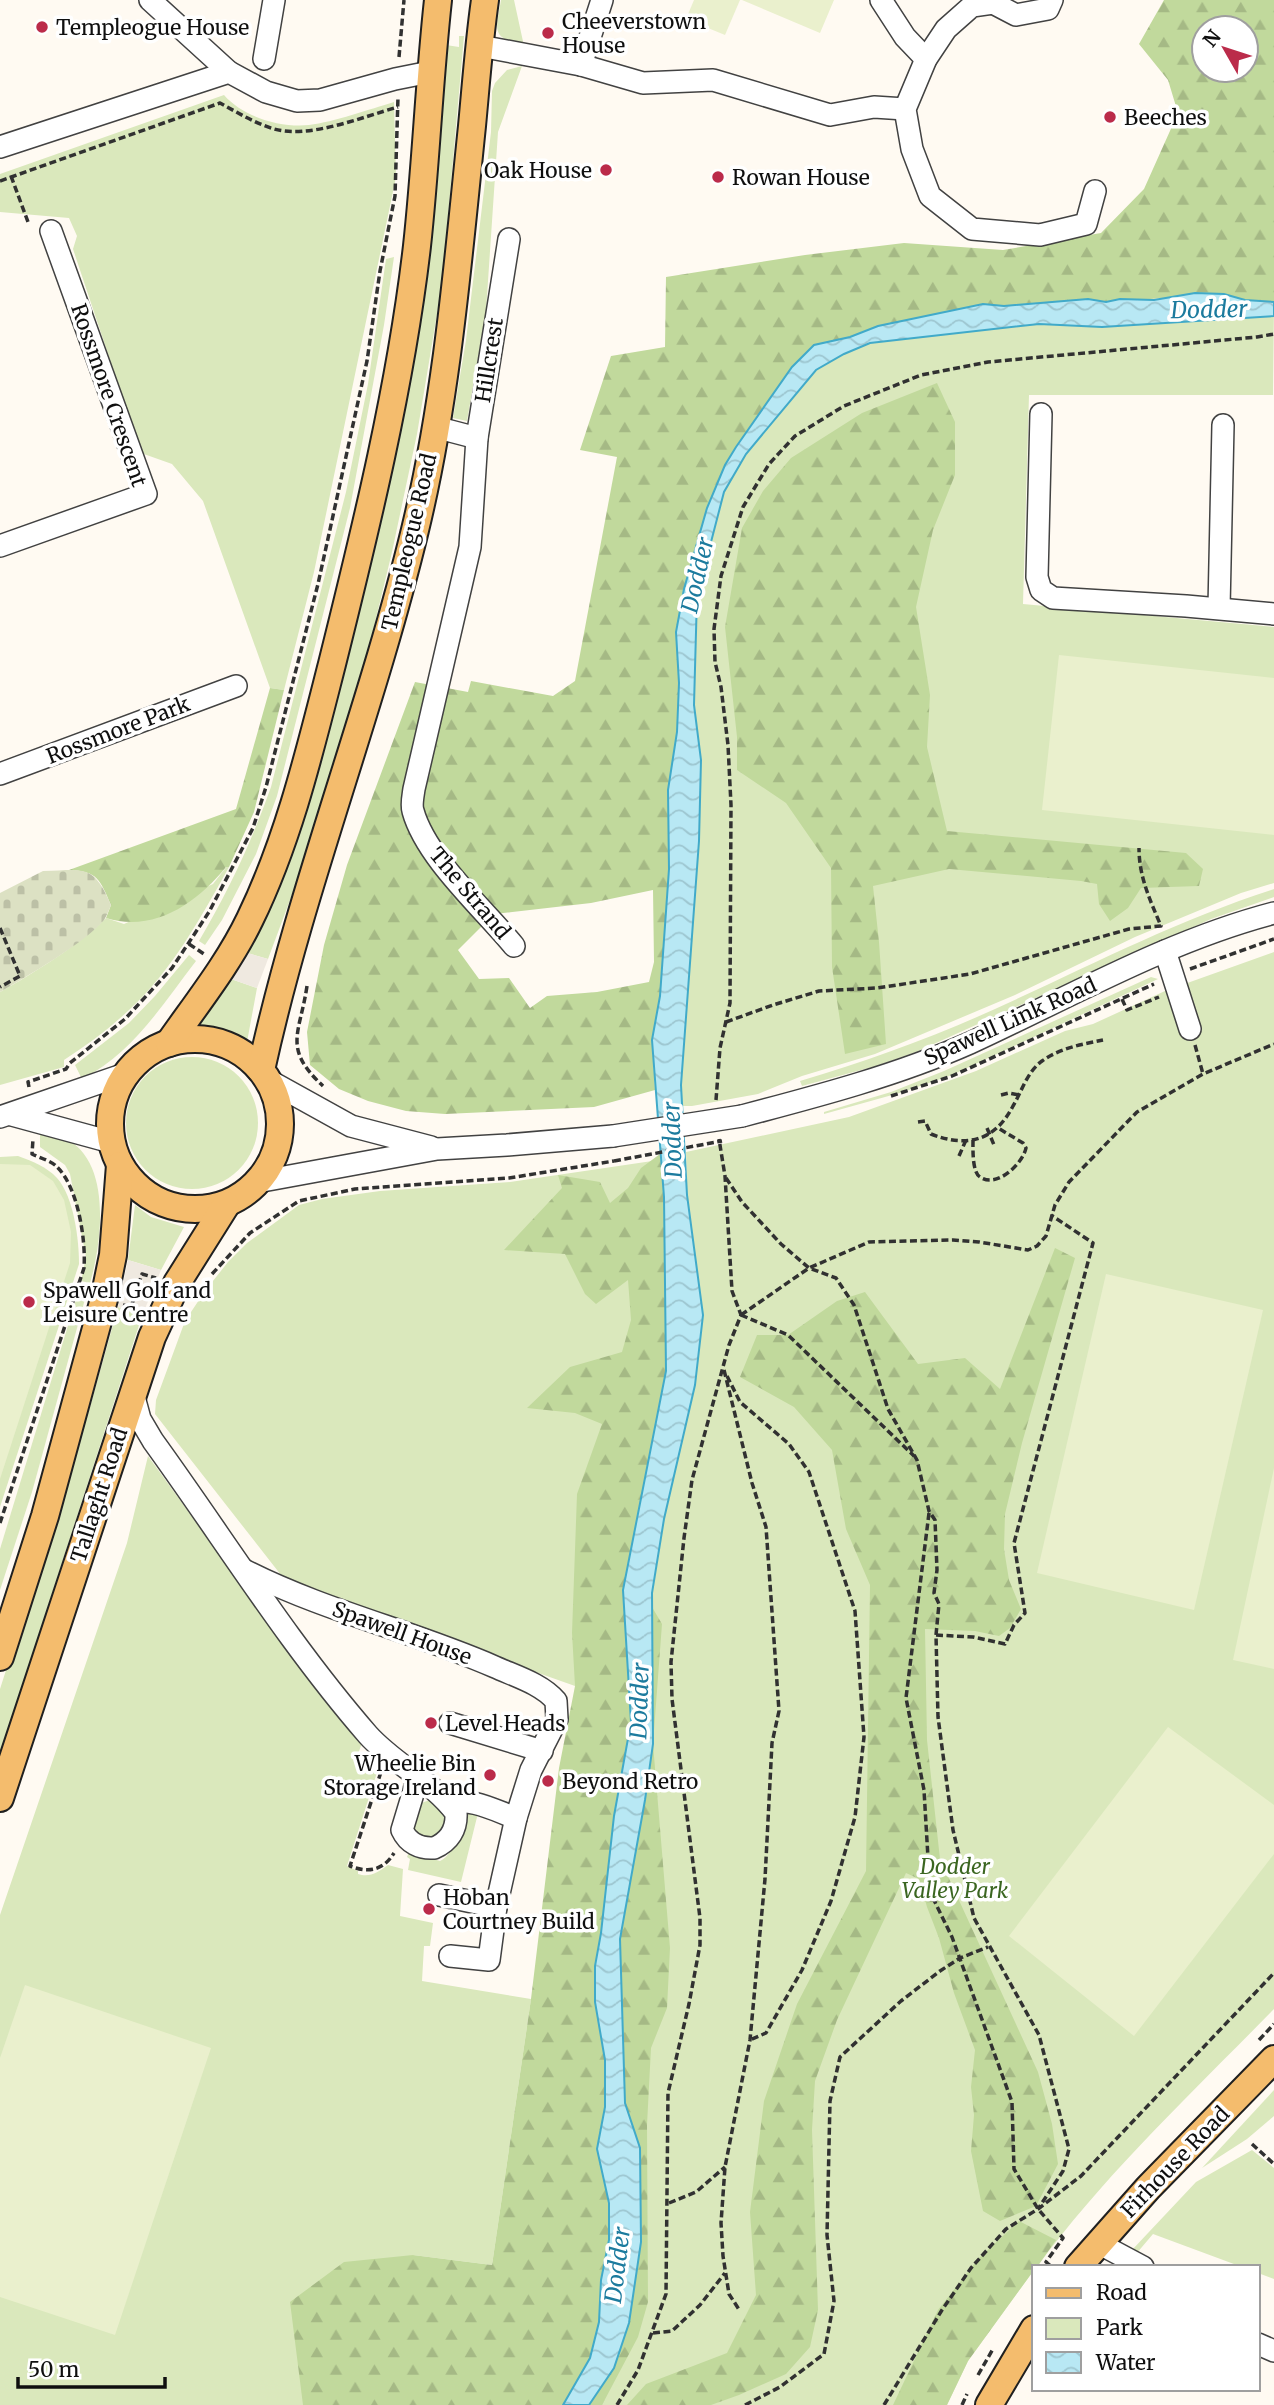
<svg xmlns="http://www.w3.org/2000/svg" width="1274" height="2405" font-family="Merriweather,serif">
<defs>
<pattern id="forest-firs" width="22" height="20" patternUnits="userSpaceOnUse" patternTransform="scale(1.75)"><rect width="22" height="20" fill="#c1d99c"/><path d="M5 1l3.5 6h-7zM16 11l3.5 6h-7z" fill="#a5b985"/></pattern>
<pattern id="cemetery-stones" width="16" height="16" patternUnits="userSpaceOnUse" patternTransform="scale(1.75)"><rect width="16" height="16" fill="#dce1c3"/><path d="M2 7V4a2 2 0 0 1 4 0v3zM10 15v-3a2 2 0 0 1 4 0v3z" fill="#bcc0a6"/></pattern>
<pattern id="water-waves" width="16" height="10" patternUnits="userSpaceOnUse" patternTransform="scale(1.75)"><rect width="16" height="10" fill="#b8e8f4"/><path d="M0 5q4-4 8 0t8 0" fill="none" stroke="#9dc6d0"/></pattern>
</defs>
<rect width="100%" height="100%" fill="#fffaf2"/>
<g fill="#dae8bc">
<path d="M501,0H514L524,46C490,37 496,31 501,0Z"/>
<polygon points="459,36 464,36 442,284 417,434 392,552 364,668 296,884 268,959 244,952 288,861 307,807 333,704 446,45 459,47"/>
<polygon points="522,66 498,132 486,311 467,421 453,418 466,340 491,132 492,91 495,83 507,70"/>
<path d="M224,95C243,117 281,128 309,125C334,122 370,109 394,102L396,177L314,572L284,690L270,688L203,501L172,464L141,453L73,249L77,236L69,218L0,212V174Z"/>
<path d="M394,257L384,325L350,508L277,796L256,854L222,920L205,945L199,941C228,892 252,841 271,787L346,492L368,384L386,259Z"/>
<polygon points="1274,302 1273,395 1029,395 1023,604 1274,627 1274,883 1241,893 1135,937 1015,995 875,1054 802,1076 758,1094 692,1106 656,1106 670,827 668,790 676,632 736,447 792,367 944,314 983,304"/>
<path d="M227,866L229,867C201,917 172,971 129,1010C109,1029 87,1045 64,1060V1067L0,1085V992C34,973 79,945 106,918L124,924L213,884Z"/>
<path d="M1274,889V897L1211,919L916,1052L876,1066L802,1086L800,1081C867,1061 931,1038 995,1009C1087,967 1177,920 1274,889Z"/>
<path d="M1274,952V2009C1192,2093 1106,2173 1037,2267H1034V2270L968,2361L947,2405H589L614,2368L629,2323L641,2242L621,1994L645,1800L652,1593L664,1519L695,1385L703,1315L687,1195L686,1152L849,1117L976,1071L1065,1031L1093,1024L1165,991Z"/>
<path d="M189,955L196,961C162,1005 133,1053 82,1079L75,1065L129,1023L155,996Z"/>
<polygon points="1151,977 1158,979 952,1075 903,1092 824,1114 824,1112 891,1092 944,1071"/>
<path d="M231,979L257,988L247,1042C236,1032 214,1023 198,1027Z"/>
<circle cx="192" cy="1123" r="66"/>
<path d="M40,1133C47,1134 56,1135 62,1137C113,1158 102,1242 90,1283L81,1281L86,1257L70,1174L65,1165L40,1147Z"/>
<path d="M18,1156C32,1161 47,1167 57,1178C74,1197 79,1240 79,1264L0,1507V1157Z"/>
<polygon points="659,1160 575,1686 288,1584 155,1414 156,1400 185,1321 205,1291 228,1262 247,1243 299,1205 322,1199 380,1191 510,1182"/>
<polygon points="135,1205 151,1217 184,1227 161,1270 128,1260"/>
<polygon points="77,1296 85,1299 32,1492 0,1590 0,1549"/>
<polygon points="118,1307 142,1316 0,1754 0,1689 90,1407"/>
<path d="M148,1456L262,1613L362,1743L358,1754L366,1758L374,1754L381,1760L347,1866L358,1871V1874C370,1878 378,1872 388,1865L403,1869L400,1916L433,1923L430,1946H424L422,1981L531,1999L492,2265L413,2255L308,2405H0V1915L127,1543Z"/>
<polygon points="430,1800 437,1801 450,1821 438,1838 424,1838 413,1829 418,1804"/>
<path d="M464,1809L478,1813L461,1882L408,1870L410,1859L407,1857L409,1852L440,1861C456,1854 459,1825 464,1809Z"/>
<polygon points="1274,2090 1274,2116 1247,2139 1202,2168"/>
<polygon points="1252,2150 1274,2168 1274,2279 1258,2273 1258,2267 1242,2267 1153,2234 1125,2267 1116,2267 1196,2182"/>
</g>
<g fill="url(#forest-firs)" fill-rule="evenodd">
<path d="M1164,0H1274V302L1245,300L1224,294L1106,302L1088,299L1004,306L983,304L878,326L850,337L814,345L792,367L725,465L707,508L679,683L677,732L668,790L669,869L660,996L652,1040L655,1090L594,1107L445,1114L406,1111L368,1101L339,1089L310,1065L307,1032L324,945L347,865L415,682L468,692L471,681L553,696L575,681L617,457L580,450L611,356L665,347L666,277L805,255L904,243L1003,250L1101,233L1144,189L1178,113L1168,80L1139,44ZM1204,28H1246V70H1204ZM653,890L654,962L649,982L597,992L547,996L530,1008L509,978L479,979L458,950L494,914L591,903Z"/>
<polygon points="937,383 955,422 955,475 933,530 916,607 930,695 927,747 947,831 1186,853 1203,869 1199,886 1141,888 1128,908 1110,921 1099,904 1097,884 1081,881 949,869 873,886 879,942 886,1044 845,1054 832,967 831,868 786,803 737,770 737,737 725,627 742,528 763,491 791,458 862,413"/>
<path d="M270,688L284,690L254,812L229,867H226C197,903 154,933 106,918L111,905C100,880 98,871 69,870L236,809Z"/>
<polygon points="660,1154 664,1197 666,1371 623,1590 631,1722 614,1816 601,1933 595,1966 595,2002 605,2060 605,2107 597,2149 609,2203 609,2240 601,2280 599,2322 590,2358 563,2405 303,2405 290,2302 344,2262 413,2255 492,2265 531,1999 559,1768 575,1686 572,1633 577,1494 602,1424 575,1413 527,1408 570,1367 622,1352 631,1320 628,1280 596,1304 585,1294 565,1254 504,1250 562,1188 558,1175 600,1182 610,1203 628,1188 641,1168"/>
<polygon points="1055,1248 1075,1258 1022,1443 1005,1514 1004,1549 1009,1580 1021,1609 1010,1628 999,1636 975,1631 925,1629 927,1740 940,1859 1038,2072 1052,2124 1058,2164 1036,2206 1000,2221 983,2211 971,2151 974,2115 971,2087 975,2050 954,1993 939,1938 927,1907 919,1879 906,1873 837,2020 815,2081 812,2130 818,2310 810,2347 786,2374 739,2395 711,2405 627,2405 646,2384 727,2353 756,2295 750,2212 764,2101 797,2004 866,1871 870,1585 846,1529 832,1450 794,1407 740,1377 757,1335 788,1335 837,1301 865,1292 918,1364 965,1358 1000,1389"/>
<polygon points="652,1607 662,1624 653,1744 670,1948 667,2008 651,2048 647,2125 648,2302 638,2337 602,2405 589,2405 614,2368 629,2323 641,2242 640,2148 625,2103 620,1939 645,1800"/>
<polygon points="1019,2221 1056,2240 1037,2267 1034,2267 1034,2270 968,2361 947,2405 893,2405 938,2310 979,2258"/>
</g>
<path fill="url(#cemetery-stones)" d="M43,871C84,870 93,863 111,905C109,910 107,915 104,920C86,942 26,977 0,992V893Z"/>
<g fill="#eaf0cd">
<polygon points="694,0 740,0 725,35 686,19"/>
<polygon points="742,0 834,0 820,33"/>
<polygon points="1059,655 1274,678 1274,835 1042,810"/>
<polygon points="0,1164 30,1165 53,1181 64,1200 71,1232 70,1263 0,1479"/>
<polygon points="1106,1274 1263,1310 1194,1610 1037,1573"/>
<polygon points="1274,1468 1274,1669 1233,1660"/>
<polygon points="1168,1727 1274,1805 1274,1854 1134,2036 1009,1936"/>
<polygon points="25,1985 211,2048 115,2335 0,2297 0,2058"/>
</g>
<g fill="#efe9e0">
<polygon points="244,952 268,959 257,988 231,979"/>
<polygon points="128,1260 161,1270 142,1316 118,1307"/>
</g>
<polygon fill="url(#water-waves)" stroke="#41aac9" stroke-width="2" points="1195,293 1224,294 1245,300 1274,302 1274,316 1102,327 1039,324 870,343 844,354 816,370 746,454 724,492 697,596 694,705 701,760 699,841 681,1085 687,1195 703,1315 695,1385 664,1519 652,1593 653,1744 645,1800 620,1939 625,2103 640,2148 641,2242 629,2323 614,2368 589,2405 563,2405 590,2358 599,2322 601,2280 609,2240 609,2203 597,2149 605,2107 605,2060 595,2002 595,1966 601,1933 614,1816 631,1722 623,1590 666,1371 664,1197 652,1040 660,996 669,869 668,790 677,732 679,683 676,632 684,589 707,508 725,465 736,447 792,367 814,345 850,337 878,326 983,304 1004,306 1088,299 1106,302 1120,299 1154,300"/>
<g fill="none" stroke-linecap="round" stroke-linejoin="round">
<defs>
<g id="minor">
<polyline points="150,0 229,72"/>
<polyline points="881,0 905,37 926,59"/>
<polyline points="1052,0 1048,9 1016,15 993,3 972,6 946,29 926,59 905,109 912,149 930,196 972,229 1040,235 1086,224 1095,191"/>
<polyline points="480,46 581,65 643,83 713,80 830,115 874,107 905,109"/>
<polyline points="264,59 274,0"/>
<polyline points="581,65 602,0"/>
<polyline points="0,147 229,72 266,92 297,101 320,100 395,79 430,72"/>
<path d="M509,239L477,438L470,547L414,789C413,796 411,805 413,811C426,858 483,908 514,946"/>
<polyline points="1041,414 1037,577 1041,590 1053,598 1186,606 1274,614"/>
<polyline points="435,427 477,438"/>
<polyline points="0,546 146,494 51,231"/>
<polyline points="1219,608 1223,425"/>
<polyline points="0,774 236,686"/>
<polyline points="1165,951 1190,1029"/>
<polyline points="268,1080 351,1126 431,1147"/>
<polyline points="12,1115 111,1142"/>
<path d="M742,1116C818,1096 898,1075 970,1043C1070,997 1167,941 1274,913"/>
<polyline points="0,1117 125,1074"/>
<polyline points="257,1182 437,1149 507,1145 613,1136"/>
<path d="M133,1393L140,1419L153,1441C224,1539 288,1643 368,1735C394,1764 432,1781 456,1813C457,1829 449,1842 434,1848C420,1849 408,1843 402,1830L418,1777"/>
<path d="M244,1570C324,1611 413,1631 495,1667C515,1676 542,1684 556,1701L557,1719L531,1770L516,1818L496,1907L439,1895"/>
<polyline points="450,1723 542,1751"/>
<path d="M450,1805C468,1795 498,1812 516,1818"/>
<polyline points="450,1956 489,1960 496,1907"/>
<polyline points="1098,2243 1143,2267"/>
<polyline points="1258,2344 1274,2351"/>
</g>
<g id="major">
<circle cx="195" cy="1124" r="85"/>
<path d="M169,1043C197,1003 229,963 250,919C289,839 310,750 332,664C366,528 401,385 417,246C426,164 429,82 438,0"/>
<path d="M261,1070C301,887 371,712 415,530C447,398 458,261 472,126C476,84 479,42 485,0"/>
<polyline points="0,1657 45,1516 104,1299 113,1255 120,1165"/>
<polyline points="0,1798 152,1337 177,1283 226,1205"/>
<polyline points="1078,2267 1148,2188 1274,2059"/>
<polyline points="989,2405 1034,2329"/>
</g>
</defs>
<use href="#minor" stroke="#424242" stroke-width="24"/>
<use href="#major" stroke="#202020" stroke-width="30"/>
<g stroke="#313131" stroke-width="3.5" stroke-dasharray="7 3.5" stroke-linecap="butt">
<polyline points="399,57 404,0"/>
<polyline points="11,176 28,222"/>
<path d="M0,181L220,103C238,113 255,123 274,129C310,139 362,117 398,107"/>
<polyline points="0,928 20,976 0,987"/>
<polyline points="189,944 204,954"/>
<polyline points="1190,969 1274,939"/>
<path d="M307,986C300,1034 282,1048 323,1086"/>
<polyline points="1122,999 1127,1010 1159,997"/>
<path d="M726,1022L773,1005L819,991L877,988L970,974L1129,929L1161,926C1150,900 1139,877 1139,848"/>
<polyline points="1195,1045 1203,1074"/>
<polyline points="29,1087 28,1082 66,1069 70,1063 125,1019 172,968 209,912 253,828 266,787 318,584 367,361 380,271 395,196 398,97"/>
<polyline points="1001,1095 1009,1093 1019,1095"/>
<polyline points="891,1096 952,1076 1154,984"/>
<polyline points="716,1100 720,1048 730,1003 731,805 728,745 721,687 715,662 714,629 721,576 743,507 769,464 795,436 844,406 921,375 988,362 1257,337 1274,334"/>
<path d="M918,1122L925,1121L931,1134C967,1148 995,1141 1013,1106C1022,1091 1027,1072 1042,1061C1060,1048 1083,1044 1103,1040"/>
<polyline points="987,1128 994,1145"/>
<path d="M973,1140C973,1149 972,1172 980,1177C997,1189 1023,1163 1026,1148L1023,1143L998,1128"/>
<polyline points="959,1156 966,1140"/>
<polyline points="726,1178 742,1202 781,1244 809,1268 836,1278 854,1305 888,1409 917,1460 929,1511 935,1520 937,1570 934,1593 939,1604 936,1635 938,1717 953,1830 974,1918 1039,2035 1069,2149 1063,2171 1038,2209"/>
<polyline points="212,1274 250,1233 299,1201 355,1189 509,1178 614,1161"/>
<polyline points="123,1305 131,1307 142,1274 156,1278"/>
<polyline points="741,1315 809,1268 869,1242 953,1240 979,1242 1028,1250 1037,1246 1046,1236 1055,1205 1069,1182 1137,1112 1203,1074 1274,1044"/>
<polyline points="741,1315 788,1335 914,1456"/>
<polyline points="724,1370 752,1483 766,1527 779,1711 772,1743 765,1879 750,2040 725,2167 721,2223 723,2256 729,2294 740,2311"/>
<polyline points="727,1376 740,1402 789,1444 809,1472 855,1611 864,1737 855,1817 831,1901 802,1970 766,2033 750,2040"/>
<polyline points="929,1513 906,1698 924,1790 930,1892 952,1937 1012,2102 1014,2169 1038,2209 1063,2238 1046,2262 1052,2267"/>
<path d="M0,1523L84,1268C86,1240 78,1187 57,1167C52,1161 40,1158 32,1154L33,1139"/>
<polyline points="936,1635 973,1637 1005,1644 1014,1625 1025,1613 1014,1543 1093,1243 1051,1215"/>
<path d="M381,1772L350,1866C368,1873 383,1871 394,1853"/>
<polyline points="1259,2040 1274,2024"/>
<polyline points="1252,2144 1274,2164"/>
<polyline points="669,2203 696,2192 725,2167"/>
<polyline points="653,2333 672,2331 700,2305 725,2273"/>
<polyline points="978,2375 993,2349"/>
<polyline points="617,2405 638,2370 666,2294 668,2093 689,2004 700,1945 700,1918 672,1699 671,1662 684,1538 692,1480 729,1345 741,1315 732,1291 725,1176 719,1139"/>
<polyline points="745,2405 780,2387 824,2354 834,2301 827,2235 830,2101 840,2057 901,2001 940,1971 960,1958 988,1947"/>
<polyline points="884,2405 942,2310 971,2268 1006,2229 1038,2209 1081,2176 1274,1973"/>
<polyline points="962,2405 967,2394"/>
</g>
<use href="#minor" stroke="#fff" stroke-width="21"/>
<use href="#major" stroke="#f4bc6d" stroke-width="26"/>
<defs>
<polyline id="minor-bridge" points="613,1136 742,1116"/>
</defs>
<use href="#minor-bridge" stroke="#424242" stroke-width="24" stroke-linecap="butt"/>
<polyline stroke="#313131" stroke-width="3.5" stroke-dasharray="7 3.5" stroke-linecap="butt" points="614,1161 722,1141"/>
<use href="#minor-bridge" stroke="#fff" stroke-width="21"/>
</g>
<g fill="#bb2b4a" stroke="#fff" stroke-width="2.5">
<circle cx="42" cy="27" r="7"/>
<circle cx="548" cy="33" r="7"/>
<circle cx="1110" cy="117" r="7"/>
<circle cx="606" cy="170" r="7"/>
<circle cx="718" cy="177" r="7"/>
<circle cx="29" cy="1302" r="7"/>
<circle cx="431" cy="1723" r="7"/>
<circle cx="490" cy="1775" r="7"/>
<circle cx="548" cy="1781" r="7"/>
<circle cx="429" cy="1909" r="7"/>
</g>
<g text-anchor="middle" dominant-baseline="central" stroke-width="7" stroke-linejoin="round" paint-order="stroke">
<g font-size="21" fill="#0f0f0f" stroke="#fff" text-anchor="start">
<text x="562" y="21">Cheeverstown<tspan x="562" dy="24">House</tspan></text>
<text x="56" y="27">Templeogue House</text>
<text x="1124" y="117">Beeches</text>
<text x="592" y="170" text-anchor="end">Oak House</text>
<text x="732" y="177">Rowan House</text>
<text x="43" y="1290">Spawell Golf and<tspan x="43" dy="24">Leisure Centre</tspan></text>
<text x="445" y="1723">Level Heads</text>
<text x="476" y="1763" text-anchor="end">Wheelie Bin<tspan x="476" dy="24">Storage Ireland</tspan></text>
<text x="562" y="1781">Beyond Retro</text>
<text x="443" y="1897">Hoban<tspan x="443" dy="24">Courtney Build</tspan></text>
</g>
<g font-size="21" fill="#0f0f0f" stroke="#fff">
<text transform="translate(489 360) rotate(-81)">Hillcrest</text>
<text transform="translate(109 395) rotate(71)">Rossmore Crescent</text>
<text transform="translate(409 542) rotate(-77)">Templeogue Road</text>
<text transform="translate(118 730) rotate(-21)">Rossmore Park</text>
<text transform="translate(470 893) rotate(50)">The Strand</text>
<text transform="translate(1010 1021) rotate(-24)">Spawell Link Road</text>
<text transform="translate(99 1495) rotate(-72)">Tallaght Road</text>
<text transform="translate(402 1633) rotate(20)">Spawell House</text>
<text transform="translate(1175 2162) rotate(-46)">Firhouse Road</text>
</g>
<g font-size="21" font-style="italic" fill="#3b6621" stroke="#fff">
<text x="955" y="1866">Dodder<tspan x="955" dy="24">Valley Park</tspan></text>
</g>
<g font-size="23" font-style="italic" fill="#1c7b9e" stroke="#fff">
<text transform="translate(1209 309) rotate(-1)">Dodder</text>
<text transform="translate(697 575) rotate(-77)">Dodder</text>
<text transform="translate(672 1140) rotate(-92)">Dodder</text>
<text transform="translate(639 1701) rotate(-88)">Dodder</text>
<text transform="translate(617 2265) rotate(-83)">Dodder</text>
</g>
</g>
<rect x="1032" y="2265" width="228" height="126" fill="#ffffff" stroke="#9f9f9f" stroke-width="2"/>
<rect x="1046" y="2288" width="35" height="10" fill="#f4bc6d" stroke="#9f9f9f" stroke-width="2"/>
<text x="1096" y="2300" font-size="21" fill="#0f0f0f">Road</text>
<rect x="1046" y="2318" width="35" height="21" fill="#dae8bc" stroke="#9f9f9f" stroke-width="2"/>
<text x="1096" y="2335" font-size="21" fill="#0f0f0f">Park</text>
<rect x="1046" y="2352" width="35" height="21" fill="url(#water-waves)" stroke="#9f9f9f" stroke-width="2"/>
<text x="1096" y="2370" font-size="21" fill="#0f0f0f">Water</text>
<g transform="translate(1225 49) rotate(309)"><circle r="33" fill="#ffffff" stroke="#9f9f9f" stroke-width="2"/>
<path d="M0-5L12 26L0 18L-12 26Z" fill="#bb2b4a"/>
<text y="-10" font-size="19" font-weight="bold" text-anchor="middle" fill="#0f0f0f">N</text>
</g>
<path d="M18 2377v10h147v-10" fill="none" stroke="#0f0f0f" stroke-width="3.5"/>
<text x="28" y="2377" font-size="21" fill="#0f0f0f" stroke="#ffffff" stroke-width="5" paint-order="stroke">50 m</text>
</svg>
